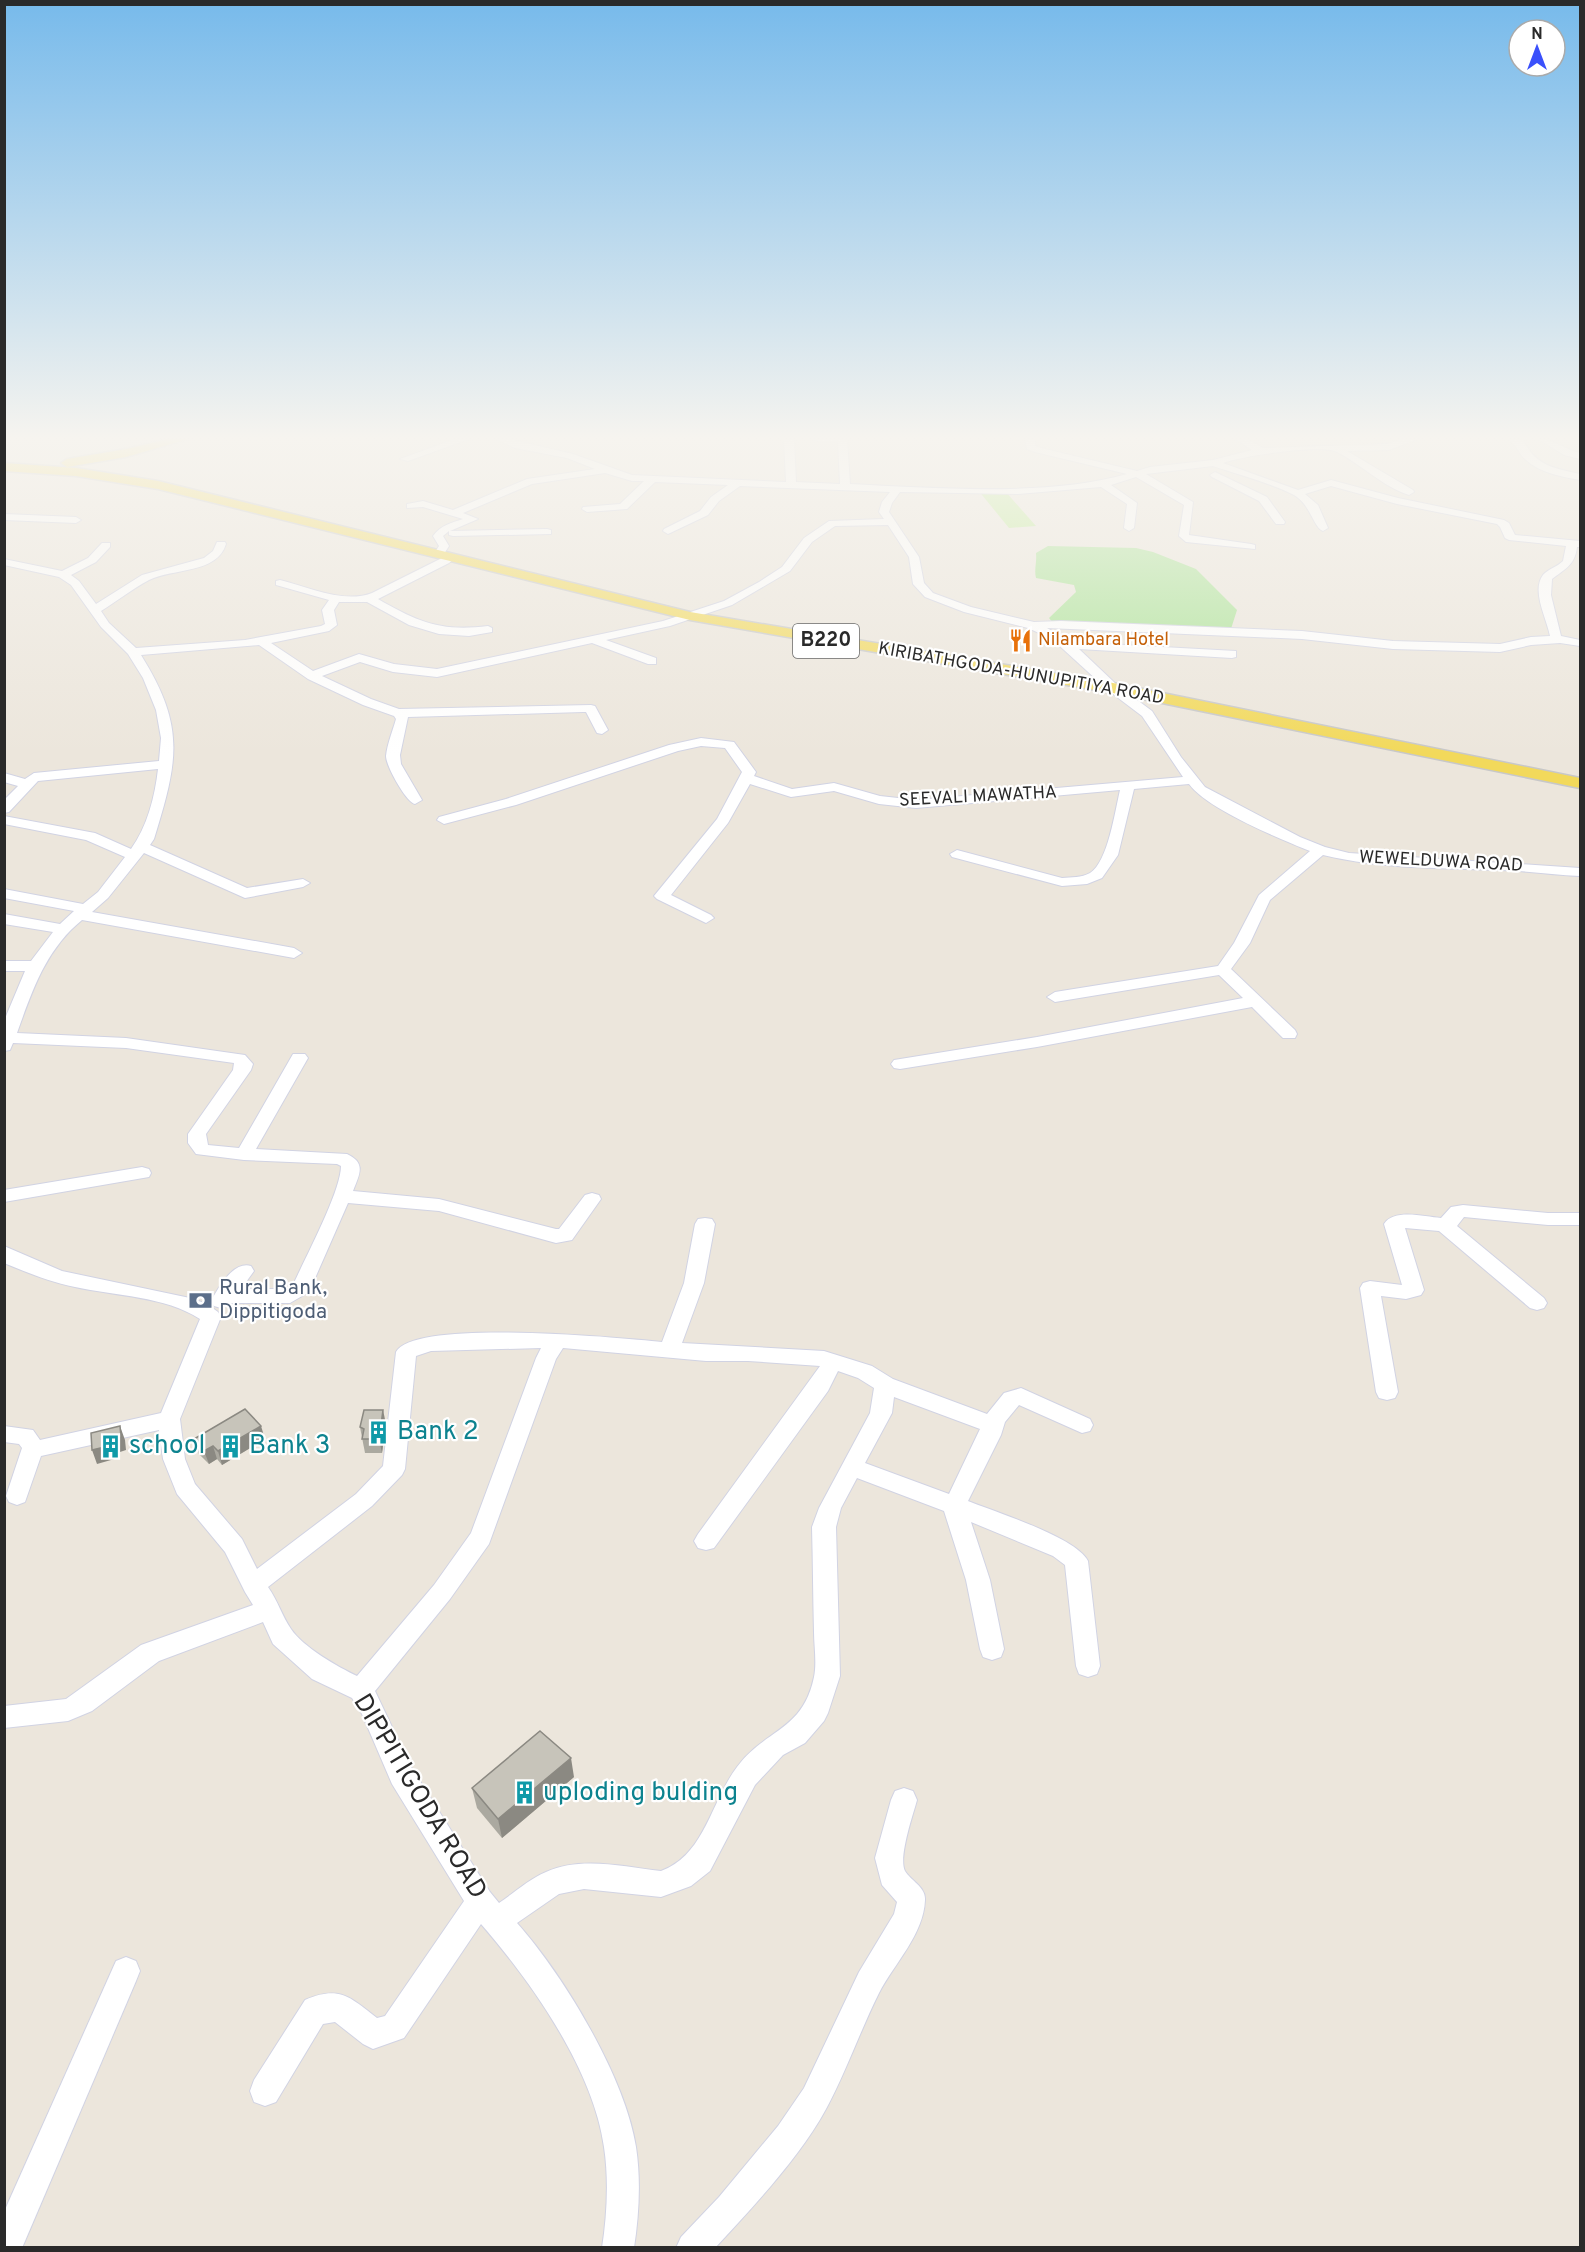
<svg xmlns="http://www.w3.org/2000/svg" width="1585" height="2252" font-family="Overpass,sans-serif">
<rect width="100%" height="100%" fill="#ece6dc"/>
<path fill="#ace397" d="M1048,546L1136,548L1153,552L1196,569L1237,610L1230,632L1054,624L1049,618L1076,592L1074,585L1036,578C1034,569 1037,562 1036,553Z"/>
<polygon fill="#bfeb93" points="978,490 1005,491 1036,526 1009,528"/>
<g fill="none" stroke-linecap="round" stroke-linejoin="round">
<defs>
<g id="minor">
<polygon points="455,439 469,439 408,461 400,459"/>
<path d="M496,439H509L573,454L632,475L786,482L784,439H794L796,482L840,484L838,442H819L814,439H847L850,484C933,488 1047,497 1127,474L1035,452L1027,449L1025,439H1035V446L1041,448L1137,471L1150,467L1213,460L1252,450L1235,439H1247L1263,448L1388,444L1403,439H1418L1389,450L1347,451L1413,490L1414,492L1409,495C1383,487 1361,464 1337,452C1320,444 1243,456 1223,463L1298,490L1331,480L1398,498L1504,520L1509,523L1515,535L1580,541V547H1577C1575,565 1565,569 1552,579L1551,595L1561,636L1580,640V646L1560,643L1531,645L1500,652L1393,649L1302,639L1047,628L1070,642L1236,651V657L1232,658L1079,649L1117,685L1152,711L1181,757L1205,787L1300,837L1325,847L1349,853L1580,868V876C1554,875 1528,871 1502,870C1442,868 1381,869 1323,855L1270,900L1250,943L1231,969L1295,1030L1297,1034L1295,1038H1283L1252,1007L1037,1047L900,1069L894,1068L891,1064L894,1060L1037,1037L1243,998L1219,975L1055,1002L1047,997L1055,992L1218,966L1234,943L1259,895L1310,851C1280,839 1207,809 1189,784L1134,789L1118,855L1102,878L1087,884L1062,886L952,857L950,854L957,850L1062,878C1072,877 1081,878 1090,873C1108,862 1115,811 1120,790L916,808L879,804L834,791L791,797L750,784L728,823L671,895L711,915L714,918L706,923L657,899L654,896L717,819L742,772L725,748L701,746L678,751L516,805L444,824L437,820L439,817L506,799L669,745L701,738L734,742L756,772L754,776L792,789L834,783L880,796L916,800L1183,777L1142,716L1109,691L1052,639L1028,628L964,612L925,597L913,584L909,557L888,525L835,526L812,542L790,571L732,605L670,626L606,640L656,658V664H648L592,643L437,677L393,672L360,662L322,676L371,699L399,709L591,705L595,706L608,730L602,734L597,733L586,712H583L408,717L400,755L401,764L422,800L415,804C406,802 386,766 386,756C387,744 393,730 396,719L394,716L363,705L308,679L259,645L141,655C186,727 178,761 154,839L150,845L247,888L303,879L310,883L303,887L245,898L144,853L108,898L92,912L294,948L302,953L294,958L82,920C46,949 32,991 17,1033L126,1038L245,1055L253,1064L251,1070L206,1134L208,1145L239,1148L293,1054H305L308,1058L256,1149L347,1154C366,1163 360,1173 353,1191L439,1199L556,1229H559L585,1195L592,1193L599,1195L601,1199L572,1240L556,1243L439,1211L348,1203L309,1292L290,1303H230L221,1308L214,1306L211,1301C219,1287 233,1261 251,1266L254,1271L241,1289H286L294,1283C306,1256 341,1191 341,1166L337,1164L244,1160L196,1154L188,1143V1134L233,1070L234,1063L126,1048L13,1043L10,1050L4,1051V1021L25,971H4V961H31L53,932L4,924V914L60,924L74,911L4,898V889L83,904L98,892L125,857L86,840L4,824V816L95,833L131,849C147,827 155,796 158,769L38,781L9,812L4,813V800L18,786L4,782V773L25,779L34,773L159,761L161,738L156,710L143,678L128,654L101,627L71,585L59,577L4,565V559L62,571L88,558L102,543H110V547L96,562L71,575L79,581L96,604L142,575L204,558L213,551L217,542H225L226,544C217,574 173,568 149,580C132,589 117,601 101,611L109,623L136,648L245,640L321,626L325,624L322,610L329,600L276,585V581L280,580C308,587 344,604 372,593L446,556H454L455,558L449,563L378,599C418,622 441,632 488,626L492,628V632L469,636L439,634L409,625L367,602H339L334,610L337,625L329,631L271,643L313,671L359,654L394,664L437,669L663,621L724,601L759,582L782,567L804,538L829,521L884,519L879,512L882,502L890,492L740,486L719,501L708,515L668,534L663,531L664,529L700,511L711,497L728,485L655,482L627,509L587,512L582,509L583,507L620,504L644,481H632L605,473L532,484L463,513L478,519L450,531L547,529L551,530V534L453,536L449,535V531L443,536L449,546L442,557H434L433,555L439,546L433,536C441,525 451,523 463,519L423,507L407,508V504L423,501L453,510L527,479L595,469L567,458L515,448ZM1213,466C1236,474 1274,484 1294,495C1311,505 1313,527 1323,531L1328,528L1318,505L1305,494L1331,486L1397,504L1497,524L1500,527L1505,538L1509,540L1566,546L1563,561C1557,567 1548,569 1543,575C1531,591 1547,619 1550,636L1531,637L1500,644L1393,641L1302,631L1061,621L1034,622L971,607L933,593L924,583L919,557L889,512L892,503L900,492L1018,494L1101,487L1127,504L1124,528L1129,531L1134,528L1137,503L1111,485L1136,477L1184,505L1179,536L1186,542L1255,549V545L1251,544L1189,535L1193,502L1146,474Z"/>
<path d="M1508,439L1523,440C1536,466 1554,468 1580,474V480C1563,477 1540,473 1526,460C1518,453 1518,446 1508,439Z"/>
<path d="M1538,439C1555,439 1565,450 1580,453V459L1564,455Z"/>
<polygon points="1215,472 1267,497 1285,522 1284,524 1276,524 1259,501 1212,477 1210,475"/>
<polygon points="4,514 76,517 81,520 76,523 4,520"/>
<polygon points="142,1167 149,1169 151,1173 149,1177 4,1202 4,1190"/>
<path d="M1463,1205L1548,1213H1580V1225H1548L1464,1217L1457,1226L1544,1298L1547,1303L1544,1308L1537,1310L1530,1308L1439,1231L1405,1228L1424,1290L1421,1295L1406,1299L1381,1296L1398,1392L1395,1398L1387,1400L1379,1398L1376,1392L1360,1288L1363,1283L1370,1281L1402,1285L1384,1224C1394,1208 1425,1217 1441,1218L1451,1207Z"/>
<path d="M705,1218L712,1219L715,1224L704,1283L682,1343L824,1351L872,1366L893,1379L987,1414L1004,1393L1021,1388L1090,1419L1093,1425L1090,1431L1082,1433L1019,1405L1005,1422L1001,1435L968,1501C995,1512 1076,1537 1088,1561L1100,1666L1097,1674L1088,1677L1079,1674L1076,1666L1065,1565L1053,1556L971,1522L990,1580L1004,1649L1001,1657L992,1660L983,1657L980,1649L966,1580L944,1511L857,1478L841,1508L836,1527L840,1676L828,1713L824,1721L805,1743L783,1755L755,1785L710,1871L691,1886L661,1897L584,1889L559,1894L517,1923C564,1976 625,2077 636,2147C641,2180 639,2215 634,2248H602C607,2215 609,2180 604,2147C593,2069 532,1983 481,1924L404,2038L373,2049L363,2044L335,2022L323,2024L276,2102L265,2106L254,2102L250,2091L254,2080L305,2000C339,1985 350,1997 377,2018L385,2016L464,1901L392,1784L362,1714L352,1698L312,1679L273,1644L263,1622L159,1661L92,1711L68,1721L4,1728V1706L66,1699L141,1645L253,1605L245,1592L225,1552L177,1494L163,1459L159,1430L41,1456L25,1502L17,1505L9,1502L6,1496L22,1448L19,1444L4,1442V1426L33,1430L40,1440L161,1413L200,1319C165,1296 115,1296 75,1287C50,1282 28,1273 4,1263V1246L62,1271L190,1298L207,1304L218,1312L221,1317L180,1419L185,1459L195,1484L242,1539L257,1569L356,1494L383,1466L396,1352C415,1318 621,1338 662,1342L684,1283L695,1224L698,1219ZM541,1348L536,1358L471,1533L434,1585L357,1676C338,1667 303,1647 291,1629C282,1616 278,1601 268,1587L372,1506L402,1475L405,1469L416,1356L431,1351ZM563,1348L706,1361H748L820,1366L698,1534L694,1541L698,1548L706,1550L714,1548L828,1391L838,1371L858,1378L874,1388L870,1413L819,1508L812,1527C813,1562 813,1597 814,1632C814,1646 817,1663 814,1677C803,1731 765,1729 737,1767C711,1801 705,1855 661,1871C624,1867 581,1856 546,1872C529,1879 514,1893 499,1903L490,1892L411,1767L375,1691L450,1599L489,1544L556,1359ZM894,1397L980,1429L949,1494L865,1463L892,1413Z"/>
<path d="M904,1788L913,1791L917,1800C913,1815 898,1858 905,1871C911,1881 926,1887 925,1900C924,1934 894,1964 879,1993C860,2031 846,2072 826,2109C800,2157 752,2208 715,2248H676L681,2237L719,2197L778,2126L804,2088L859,1972L894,1914L897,1902L882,1885L875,1858L891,1800L895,1791Z"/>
<polygon points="126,1957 136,1961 140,1971 136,1981 22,2248 4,2248 4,2212 116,1961"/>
</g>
<g id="major">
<polygon points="168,439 188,439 126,457 67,467 61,463 67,459 126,449"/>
<polygon points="4,463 76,468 158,481 690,612 1113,683 1580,778 1580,788 1113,693 690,620 158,489 76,476 4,471"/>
</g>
</defs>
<use href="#minor" stroke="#d1d3e3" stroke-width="2"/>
<use href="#major" stroke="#c8c8c8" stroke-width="3"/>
<use href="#minor" fill="#fff" fill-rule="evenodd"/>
<use href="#major" fill="#f2d95b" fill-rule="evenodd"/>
</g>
<g fill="#aba9a0">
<polygon points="386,1424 382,1453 365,1453 360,1427"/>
<polygon points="194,1439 265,1439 222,1465 217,1459 209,1464 198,1453"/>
<polygon points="574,1777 502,1838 477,1808 472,1788"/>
</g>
<g fill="#8b8982">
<polygon points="383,1410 386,1424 382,1453 379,1439"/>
<polygon points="120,1426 125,1440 126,1450 117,1453 118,1458 97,1464 92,1450 112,1440"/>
<polygon points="261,1426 265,1439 222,1465 218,1451"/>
<polygon points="213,1446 217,1459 209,1464 204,1451"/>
<polygon points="571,1758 574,1777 502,1838 498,1819"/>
</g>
<g fill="#c7c4ba" stroke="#8b8982" stroke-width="1.5">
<polygon points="245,1409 261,1426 218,1451 213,1446 204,1451 194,1439"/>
<polygon points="364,1410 383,1410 379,1439 362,1439 364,1429 360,1427"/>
<polygon points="120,1426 121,1437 112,1440 113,1445 92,1450 91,1433"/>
<polygon points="540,1731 571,1758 498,1819 472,1788"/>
</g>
<linearGradient id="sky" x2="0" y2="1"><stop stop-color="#77baeb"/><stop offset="0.58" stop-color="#f6f4ef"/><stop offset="1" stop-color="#f6f4ef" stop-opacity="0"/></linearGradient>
<rect width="1585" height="754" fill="url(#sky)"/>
<defs>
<symbol id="restaurant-bare" viewBox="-9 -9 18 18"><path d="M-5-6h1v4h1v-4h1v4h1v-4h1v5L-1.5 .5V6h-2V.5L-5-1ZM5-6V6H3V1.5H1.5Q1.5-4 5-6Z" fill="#e8710a" stroke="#fff" stroke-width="2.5" paint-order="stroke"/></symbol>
<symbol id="bank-bare" viewBox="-9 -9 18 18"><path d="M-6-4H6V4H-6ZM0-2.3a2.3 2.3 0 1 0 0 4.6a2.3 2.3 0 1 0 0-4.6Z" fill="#5c6f8a" stroke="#fff" stroke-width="2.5" paint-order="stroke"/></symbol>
<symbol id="building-bare" viewBox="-9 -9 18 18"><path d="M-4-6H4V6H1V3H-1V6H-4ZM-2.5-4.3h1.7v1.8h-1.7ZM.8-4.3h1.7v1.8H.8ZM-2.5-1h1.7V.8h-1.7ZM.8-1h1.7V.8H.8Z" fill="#0f9aa8" stroke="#fff" stroke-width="2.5" paint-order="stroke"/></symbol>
</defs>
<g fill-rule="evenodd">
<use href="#restaurant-bare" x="1004" y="624" width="33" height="33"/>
<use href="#bank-bare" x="184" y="1284" width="33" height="33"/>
<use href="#building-bare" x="362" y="1416" width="33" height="33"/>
<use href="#building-bare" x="94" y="1430" width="33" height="33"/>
<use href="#building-bare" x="214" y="1430" width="33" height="33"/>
<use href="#building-bare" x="508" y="1776" width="33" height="33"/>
</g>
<g text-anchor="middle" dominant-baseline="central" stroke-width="4.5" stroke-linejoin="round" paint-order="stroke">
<g font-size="18" fill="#c56008" stroke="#fff" text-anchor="start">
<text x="1038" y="640">Nilambara Hotel</text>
</g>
<g font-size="18" fill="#2a2a2a" stroke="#fff">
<text transform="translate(1021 674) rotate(10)">KIRIBATHGODA-HUNUPITIYA ROAD</text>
<text transform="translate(978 797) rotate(-3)">SEEVALI MAWATHA</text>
<text transform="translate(1441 862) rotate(3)">WEWELDUWA ROAD</text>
</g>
<rect fill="#fff" stroke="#6a6a6a" stroke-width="1.5" x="793" y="624" width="66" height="34" rx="4.5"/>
<g font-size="20" font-weight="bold" fill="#2a2a2a">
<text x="826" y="641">B220</text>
</g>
<g font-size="21" fill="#4e5e75" stroke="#fff" text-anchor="start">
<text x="219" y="1288">Rural Bank,<tspan x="219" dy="24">Dippitigoda</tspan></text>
</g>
<g font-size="26" fill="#0d838f" stroke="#fff" text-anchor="start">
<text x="397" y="1432">Bank 2</text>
<text x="129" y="1446">school</text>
<text x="249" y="1446">Bank 3</text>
<text x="543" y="1793">uploding bulding</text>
</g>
<g font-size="26" fill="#2a2a2a" stroke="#fff">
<text transform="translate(419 1797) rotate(59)">DIPPITIGODA ROAD</text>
</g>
</g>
<rect width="1585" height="2252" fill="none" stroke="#2a2a2a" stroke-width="12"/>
<g transform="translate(1537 48)"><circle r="28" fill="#ffffff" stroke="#aaaaaa" stroke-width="1.5"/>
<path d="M0-4.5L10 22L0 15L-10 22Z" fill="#3a50fb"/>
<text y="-9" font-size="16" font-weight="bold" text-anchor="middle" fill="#2a2a2a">N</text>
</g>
</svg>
